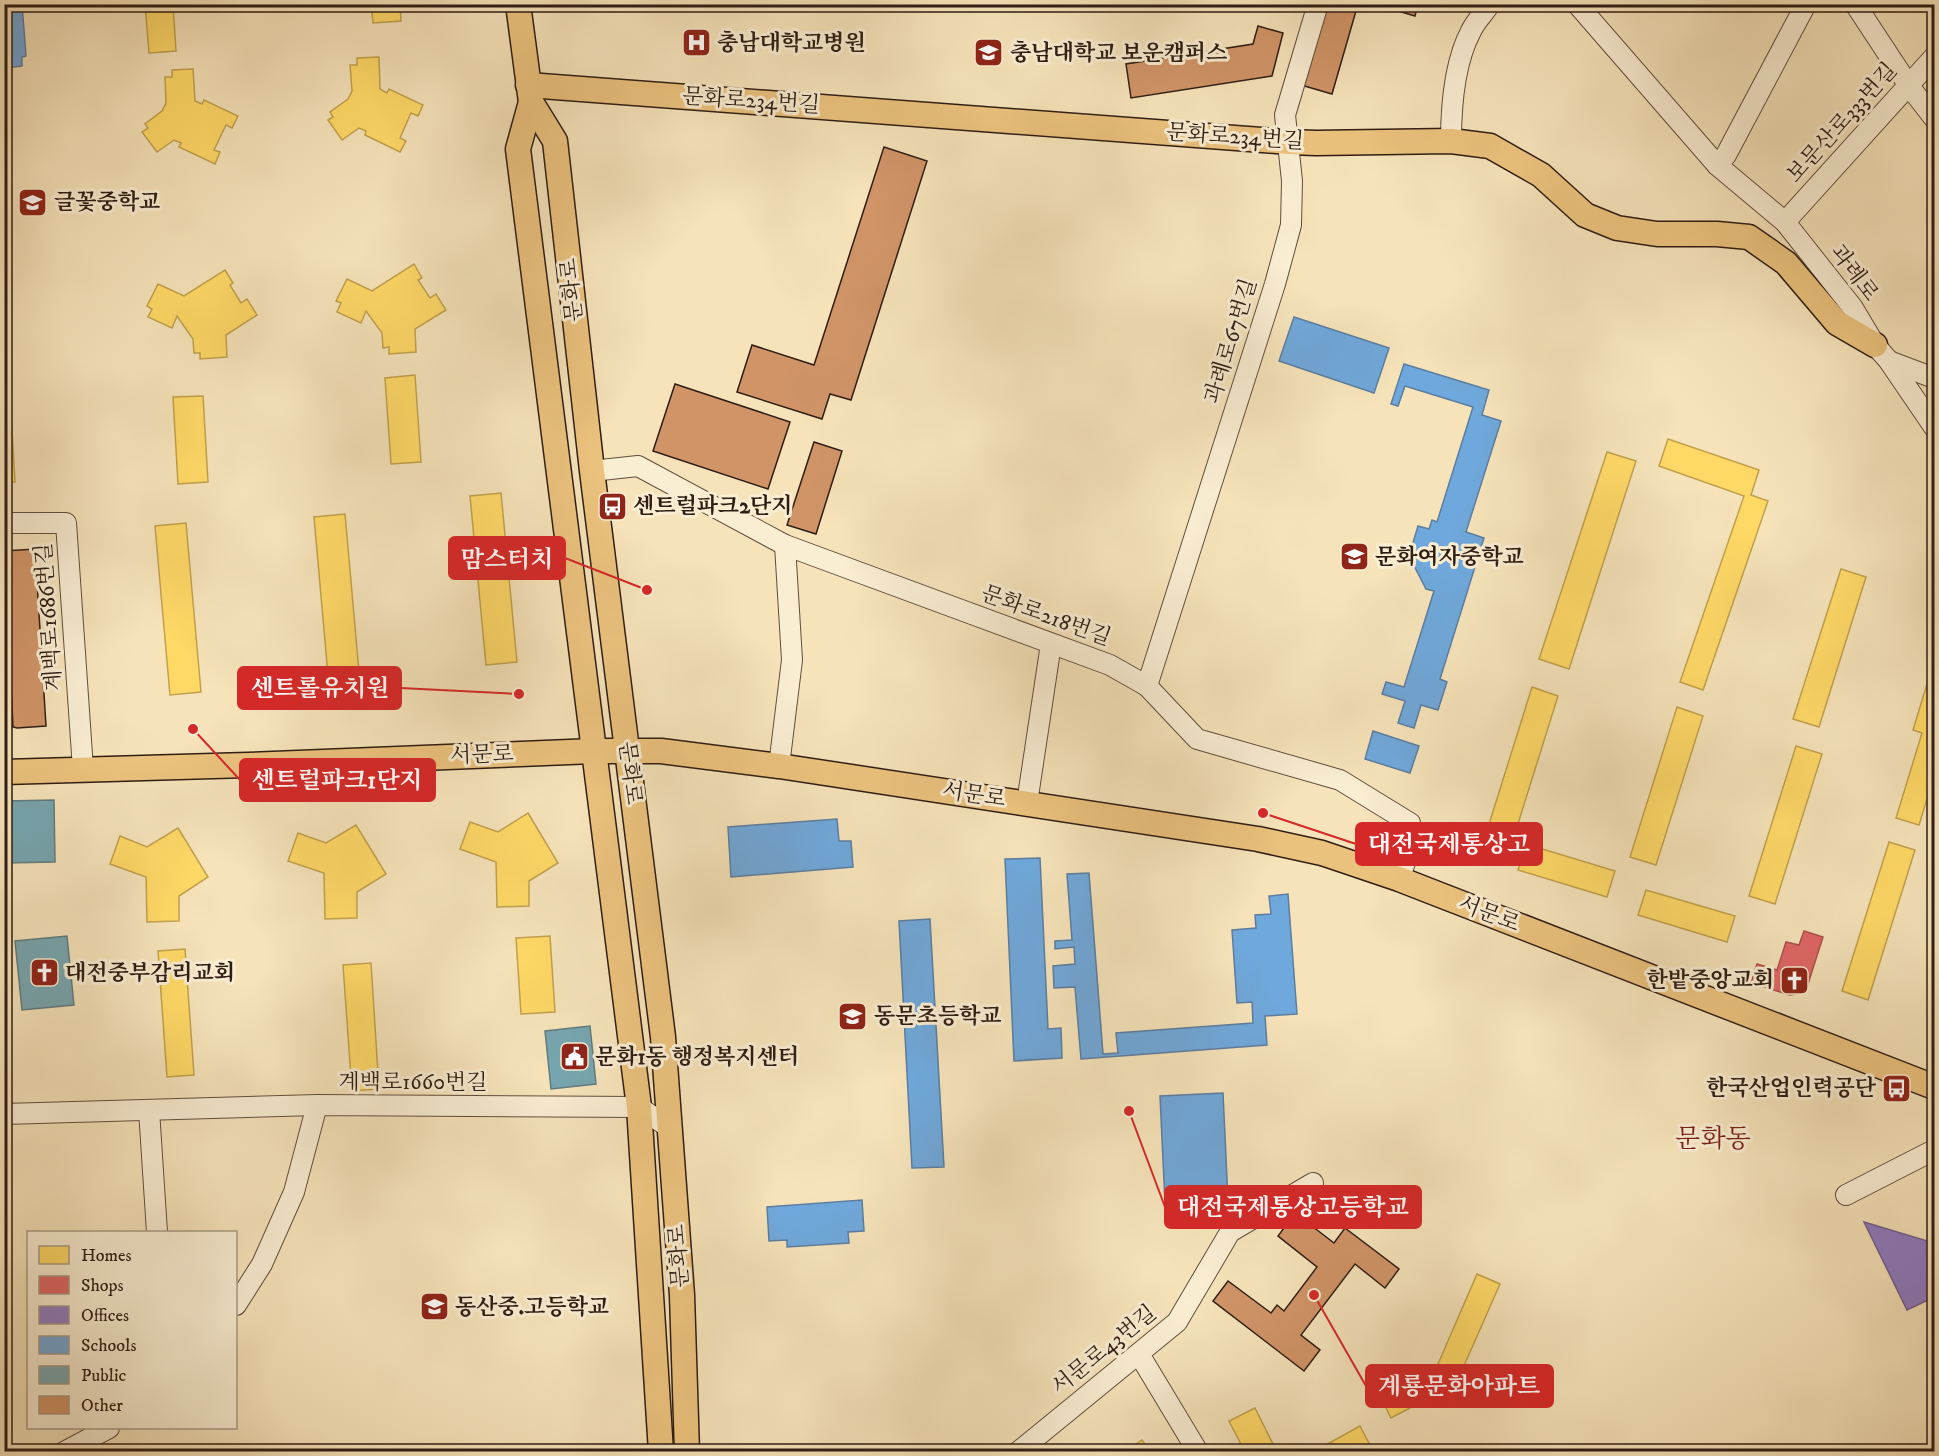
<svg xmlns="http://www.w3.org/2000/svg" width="1939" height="1456" font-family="'IM FELL DW Pica','Noto Serif KR',serif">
<rect width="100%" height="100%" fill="#f6e3ba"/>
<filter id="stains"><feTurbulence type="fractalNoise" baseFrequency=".00333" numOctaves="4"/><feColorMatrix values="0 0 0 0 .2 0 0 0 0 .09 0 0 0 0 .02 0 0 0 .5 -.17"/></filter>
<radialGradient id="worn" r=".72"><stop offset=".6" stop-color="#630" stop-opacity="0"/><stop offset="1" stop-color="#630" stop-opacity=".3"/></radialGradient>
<g fill="#ffd966" stroke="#c1a14d" stroke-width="1.5">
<polygon points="145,4 173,4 176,51 149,53"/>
<polygon points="371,4 400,4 401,21 373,23"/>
<polygon points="379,57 380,89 387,93 389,89 423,105 418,116 411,113 400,138 406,141 400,152 365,135 366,131 359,128 342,140 328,120 333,117 330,112 348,99 352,91 350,65 357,65 357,58"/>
<polygon points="193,69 195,101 202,104 204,100 238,116 232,128 226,125 214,150 220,152 215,164 179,147 181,143 174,140 157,152 142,132 148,128 145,124 162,111 166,103 165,77 172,77 172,70"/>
<polygon points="414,264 422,278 418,280 430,298 436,294 446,310 415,329 416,352 389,354 389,347 383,348 382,333 366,311 361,323 337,312 341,303 336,301 347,279 372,291"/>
<polygon points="225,270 233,283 230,285 241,303 247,299 257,315 226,335 227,357 200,359 200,353 194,353 193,339 177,316 172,328 148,317 152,309 147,306 158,284 184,296"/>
<polygon points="4,327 6,327 15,482 4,483"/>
<polygon points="415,375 421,462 391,464 385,378"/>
<polygon points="203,396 208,482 178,484 173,397"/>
<polygon points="1668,439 1759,470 1751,495 1768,501 1703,690 1680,682 1744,496 1659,466"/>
<polygon points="1607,452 1636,461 1569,669 1539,659"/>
<polygon points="501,493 517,662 486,665 470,496"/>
<polygon points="345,514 360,683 329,686 314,517"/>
<polygon points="186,523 201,692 170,695 155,526"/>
<polygon points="1841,569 1866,577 1819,727 1793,719"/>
<polygon points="1934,661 1934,776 1919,825 1896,818 1922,733 1913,730"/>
<polygon points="1532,687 1558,696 1511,846 1485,837"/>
<polygon points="1677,707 1703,716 1656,865 1630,857"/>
<polygon points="1796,746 1822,754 1775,904 1749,896"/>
<polygon points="528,813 558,863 529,881 529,906 497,907 496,862 460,849 470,822 498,832"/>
<polygon points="356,825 386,874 357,892 357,918 325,919 324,873 288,861 298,833 326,843"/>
<polygon points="178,828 208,877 179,896 179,921 147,922 146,877 110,864 120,836 147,847"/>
<polygon points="1889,842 1915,850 1868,1000 1842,991"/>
<polygon points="1526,844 1615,871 1607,897 1518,870"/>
<polygon points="1646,890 1735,916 1727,942 1638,915"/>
<polygon points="550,936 555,1012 521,1014 516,938"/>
<polygon points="185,949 194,1075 167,1077 158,951"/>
<polygon points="371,963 379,1089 352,1091 343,965"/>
<polygon points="1477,1274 1500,1284 1456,1384 1391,1418 1379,1394 1438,1364"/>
<polygon points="1255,1408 1277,1452 1245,1452 1229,1421"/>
<polygon points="1360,1426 1373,1451 1313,1452"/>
<polygon points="1142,1440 1150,1452 1125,1452"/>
</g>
<polygon fill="#e06666" stroke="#ab504d" stroke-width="1.5" points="1804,931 1823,937 1807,987 1800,993 1790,995 1751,983 1757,964 1777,970 1786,942 1799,945"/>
<polygon fill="#8e7cc3" stroke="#72608e" stroke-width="1.5" points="1864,1222 1934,1243 1934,1313 1928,1300 1907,1310"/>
<g fill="#6fa8dc" stroke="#5c7ea0" stroke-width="1.5">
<polygon points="4,4 22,4 26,56 22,57 22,66 4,68"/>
<polygon points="1294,317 1389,348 1374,393 1279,361"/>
<polygon points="1404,364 1489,390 1482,415 1501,421 1466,532 1484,538 1440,679 1447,682 1438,710 1421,705 1414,728 1398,723 1405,701 1382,694 1386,682 1404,687 1434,591 1426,589 1409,556 1418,526 1429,529 1432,520 1437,522 1473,407 1405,386 1398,406 1391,404"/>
<polygon points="1373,731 1419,746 1410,773 1365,759"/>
<polygon points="837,819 839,841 851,841 853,867 731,877 728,827"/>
<polygon points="1040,858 1048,1029 1061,1028 1062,1058 1014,1061 1005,859"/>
<polygon points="1089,873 1103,1054 1118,1053 1116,1033 1253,1023 1252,1002 1237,1003 1232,930 1256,928 1255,915 1271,914 1269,896 1288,894 1297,1014 1265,1016 1267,1045 1081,1059 1075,987 1054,988 1053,966 1075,964 1074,947 1055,949 1055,941 1072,940 1067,874"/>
<polygon points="930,919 944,1167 912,1168 899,921"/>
<polygon points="1223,1093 1228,1200 1165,1203 1160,1096"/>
<polygon points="862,1200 864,1231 848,1232 849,1243 787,1247 787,1240 769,1241 767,1207"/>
</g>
<g fill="#76a5af" stroke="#617c80" stroke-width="1.5">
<polygon points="54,800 55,862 4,863 4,801"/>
<polygon points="67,936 74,1005 22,1010 15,941"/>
<polygon points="590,1026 596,1084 551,1089 545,1031"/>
</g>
<g fill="#d09467" stroke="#2f1d14" stroke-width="1.5">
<polygon points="1324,4 1358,4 1332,94 1301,85"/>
<polygon points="1389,4 1418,4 1415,16 1388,8"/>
<polygon points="1258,26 1283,33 1272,76 1131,98 1126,64 1253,44"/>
<polygon points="884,147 927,161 851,400 830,394 822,419 737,392 752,345 814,365"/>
<polygon points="675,384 790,422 768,489 653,451"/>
<polygon points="814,442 842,451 816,534 787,525"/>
<polygon points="35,549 46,726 17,728 13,727 4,551"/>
<polygon points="1295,1213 1334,1243 1345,1228 1399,1269 1385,1288 1355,1264 1301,1335 1320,1350 1304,1371 1213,1301 1228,1281 1271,1313 1277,1305 1284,1311 1317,1267 1278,1236"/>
</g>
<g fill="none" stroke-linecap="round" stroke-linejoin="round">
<defs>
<g id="minor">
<polyline points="1577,4 1717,165 1785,222 1853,308 1875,345 1889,361 1934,427"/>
<polyline points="1855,4 1909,86 1934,118"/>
<path d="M1451,141C1451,106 1454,63 1471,31C1475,22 1484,13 1490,4"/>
<polyline points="1717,165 1726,155 1806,4"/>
<polyline points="1785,222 1934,57"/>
<polyline points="1889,361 1934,378"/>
<polyline points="592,471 638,466 785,545 1110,665 1147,686 1197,739 1340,780 1410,823 1407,857 1399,879"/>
<polyline points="4,523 66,523 83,769"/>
<polyline points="1147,686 1275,284 1291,225 1292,181 1285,115 1318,4"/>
<polyline points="779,766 792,660 785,545"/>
<polyline points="1027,803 1051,644"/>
<polyline points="149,1110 157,1232"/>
<polyline points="4,1114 317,1105 639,1107 671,1129"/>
<polyline points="1846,1195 1934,1150"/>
<polyline points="236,1305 262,1264 294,1192 317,1105"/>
<polyline points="1139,1354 1198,1452"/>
<polyline points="64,1452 109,1428"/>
<polyline points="1018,1452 1177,1322 1230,1232 1313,1183"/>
</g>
<g id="major">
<polyline points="518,4 531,102 555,141 592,471 663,1037 682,1295 687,1452"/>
<polyline points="528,85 1289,142 1316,143 1451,141 1490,146 1541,175 1585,215 1617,228 1657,234 1717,234 1749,237 1786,263 1837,323 1875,345"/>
<polyline points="531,102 518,149 639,1107 661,1452"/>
<polyline points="4,772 248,765 594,751 661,751 779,766 1258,839 1322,853 1399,879 1934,1087"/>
</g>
</defs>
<use href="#minor" stroke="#614e3e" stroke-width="22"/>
<use href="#major" stroke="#2f1d14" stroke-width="27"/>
<use href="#minor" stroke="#f9edd2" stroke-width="20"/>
<use href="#major" stroke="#ebc27d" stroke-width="24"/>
</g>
<defs>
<symbol id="hospital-square" viewBox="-11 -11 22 22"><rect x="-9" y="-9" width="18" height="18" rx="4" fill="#8f2418" stroke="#f9edd2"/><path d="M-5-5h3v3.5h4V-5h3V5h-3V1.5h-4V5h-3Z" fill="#fff"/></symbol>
<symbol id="university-square" viewBox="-11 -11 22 22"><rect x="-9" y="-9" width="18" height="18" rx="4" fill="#8f2418" stroke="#f9edd2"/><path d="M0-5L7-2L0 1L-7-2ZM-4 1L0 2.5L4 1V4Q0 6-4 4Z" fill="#fff"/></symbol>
<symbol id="school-square" viewBox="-11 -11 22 22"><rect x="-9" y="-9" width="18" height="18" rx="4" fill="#8f2418" stroke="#f9edd2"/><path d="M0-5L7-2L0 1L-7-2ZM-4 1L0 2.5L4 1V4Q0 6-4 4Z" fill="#fff"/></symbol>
<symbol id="bus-square" viewBox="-11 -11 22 22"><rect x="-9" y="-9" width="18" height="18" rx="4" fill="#8f2418" stroke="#f9edd2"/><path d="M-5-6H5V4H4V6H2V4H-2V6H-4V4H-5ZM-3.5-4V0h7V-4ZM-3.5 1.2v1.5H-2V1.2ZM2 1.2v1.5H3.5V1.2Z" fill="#fff"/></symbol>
<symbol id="church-square" viewBox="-11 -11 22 22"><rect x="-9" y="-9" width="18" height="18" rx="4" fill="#8f2418" stroke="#f9edd2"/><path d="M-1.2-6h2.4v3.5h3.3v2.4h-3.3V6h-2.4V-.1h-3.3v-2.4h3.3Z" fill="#fff"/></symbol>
<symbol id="civic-square" viewBox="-11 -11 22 22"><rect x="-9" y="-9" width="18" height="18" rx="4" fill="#8f2418" stroke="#f9edd2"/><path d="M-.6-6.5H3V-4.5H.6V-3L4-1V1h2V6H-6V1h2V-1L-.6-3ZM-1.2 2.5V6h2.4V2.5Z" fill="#fff"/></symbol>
</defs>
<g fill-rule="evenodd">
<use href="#hospital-square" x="680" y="26" width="33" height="33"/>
<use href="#university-square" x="972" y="36" width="33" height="33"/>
<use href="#school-square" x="16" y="186" width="33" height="33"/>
<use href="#bus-square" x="596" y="490" width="33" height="33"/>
<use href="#school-square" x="1338" y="540" width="33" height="33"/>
<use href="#church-square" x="28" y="956" width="33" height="33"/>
<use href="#church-square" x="1778" y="964" width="33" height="33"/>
<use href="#school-square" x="836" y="1000" width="33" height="33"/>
<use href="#civic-square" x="558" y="1040" width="33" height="33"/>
<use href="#bus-square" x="1880" y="1072" width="33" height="33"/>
<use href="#school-square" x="418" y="1290" width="33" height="33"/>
</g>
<g text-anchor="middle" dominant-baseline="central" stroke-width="6" stroke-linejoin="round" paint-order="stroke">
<g font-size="22" font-weight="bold" fill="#2f1d14" stroke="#f9edd2" text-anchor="start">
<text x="717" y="43">충남대학교병원</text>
<text x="1010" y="53">충남대학교 보운캠퍼스</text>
<text x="54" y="202">글꽃중학교</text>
<text x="633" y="506">센트럴파크2단지</text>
<text x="1375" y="557">문화여자중학교</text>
<text x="65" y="973">대전중부감리교회</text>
<text x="1774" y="980" text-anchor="end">한밭중앙교회</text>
<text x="874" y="1016">동문초등학교</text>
<text x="595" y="1057">문화1동 행정복지센터</text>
<text x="1876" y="1088" text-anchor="end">한국산업인력공단</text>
<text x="455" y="1307">동산중.고등학교</text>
</g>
<g font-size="22" fill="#2f1d14" stroke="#f9edd2">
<text transform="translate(751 101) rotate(4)">문화로234번길</text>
<text transform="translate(1842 123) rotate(-48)">보문산로333번길</text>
<text transform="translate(1235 137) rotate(4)">문화로234번길</text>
<text transform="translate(1854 273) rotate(53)">과례로</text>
<text transform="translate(572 290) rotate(-96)">문화로</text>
<text transform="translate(1231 341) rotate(-73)">과례로67번길</text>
<text transform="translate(1046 616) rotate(20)">문화로218번길</text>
<text transform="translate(49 617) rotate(-94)">계백로1686번길</text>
<text transform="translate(482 755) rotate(-2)">서문로</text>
<text transform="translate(630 773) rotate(83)">문화로</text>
<text transform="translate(974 795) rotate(9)">서문로</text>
<text transform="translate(1489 914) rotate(21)">서문로</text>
<text x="413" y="1082">계백로1660번길</text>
<text transform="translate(679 1256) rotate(-94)">문화로</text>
<text transform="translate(1104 1350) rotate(-39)">서문로43번길</text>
</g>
<g font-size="26" fill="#7a1f14" stroke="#f9edd2">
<text x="1713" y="1139">문화동</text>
</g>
</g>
<path fill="none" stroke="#d62828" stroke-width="2" d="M647 590L565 558M519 694L401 688M193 729L240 780M1263 813L1356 844M1129 1111L1165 1207M1314 1295L1366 1386"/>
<g fill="#d62828" stroke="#f9edd2" stroke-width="2">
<circle cx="647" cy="590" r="6"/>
<circle cx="519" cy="694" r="6"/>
<circle cx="193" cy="729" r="6"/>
<circle cx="1263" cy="813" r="6"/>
<circle cx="1129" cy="1111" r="6"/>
<circle cx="1314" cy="1295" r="6"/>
</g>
<g fill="#d62828" stroke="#d62828" stroke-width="2">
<rect x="449" y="537" width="116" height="42" rx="6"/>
<rect x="238" y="667" width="163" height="42" rx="6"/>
<rect x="240" y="759" width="195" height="42" rx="6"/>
<rect x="1356" y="823" width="186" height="42" rx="6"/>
<rect x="1165" y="1186" width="256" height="42" rx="6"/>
<rect x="1366" y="1365" width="187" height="42" rx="6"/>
</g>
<g font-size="24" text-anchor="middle" font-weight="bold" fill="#fff">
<text x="507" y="567">맘스터치</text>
<text x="320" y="696">센트롤유치원</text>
<text x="337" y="788">센트럴파크1단지</text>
<text x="1449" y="852">대전국제통상고</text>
<text x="1293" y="1215">대전국제통상고등학교</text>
<text x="1459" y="1394">계룡문화아파트</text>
</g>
<rect width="1939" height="1456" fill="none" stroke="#f6e3ba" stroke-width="24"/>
<rect x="6" y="6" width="1927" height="1444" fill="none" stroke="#2f1d14" stroke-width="3"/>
<rect x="12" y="12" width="1915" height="1432" fill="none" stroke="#2f1d14" stroke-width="1.5"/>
<rect x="27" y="1231" width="210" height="198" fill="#f9edd2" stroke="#a89a86" stroke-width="1.5"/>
<rect x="39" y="1246" width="30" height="18" fill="#ffd966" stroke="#a89a86" stroke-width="1.5"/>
<text x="81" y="1261" font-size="18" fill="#2f1d14">Homes</text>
<rect x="39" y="1276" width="30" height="18" fill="#e06666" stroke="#a89a86" stroke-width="1.5"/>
<text x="81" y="1291" font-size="18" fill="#2f1d14">Shops</text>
<rect x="39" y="1306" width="30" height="18" fill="#8e7cc3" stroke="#a89a86" stroke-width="1.5"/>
<text x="81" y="1321" font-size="18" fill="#2f1d14">Offices</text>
<rect x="39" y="1336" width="30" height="18" fill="#6fa8dc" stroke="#a89a86" stroke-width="1.5"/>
<text x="81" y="1351" font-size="18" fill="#2f1d14">Schools</text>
<rect x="39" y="1366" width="30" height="18" fill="#76a5af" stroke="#a89a86" stroke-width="1.5"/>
<text x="81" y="1381" font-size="18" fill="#2f1d14">Public</text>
<rect x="39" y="1396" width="30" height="18" fill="#d09467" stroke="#a89a86" stroke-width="1.5"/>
<text x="81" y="1411" font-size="18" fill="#2f1d14">Other</text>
<rect width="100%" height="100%" filter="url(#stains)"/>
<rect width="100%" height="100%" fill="url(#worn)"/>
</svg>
